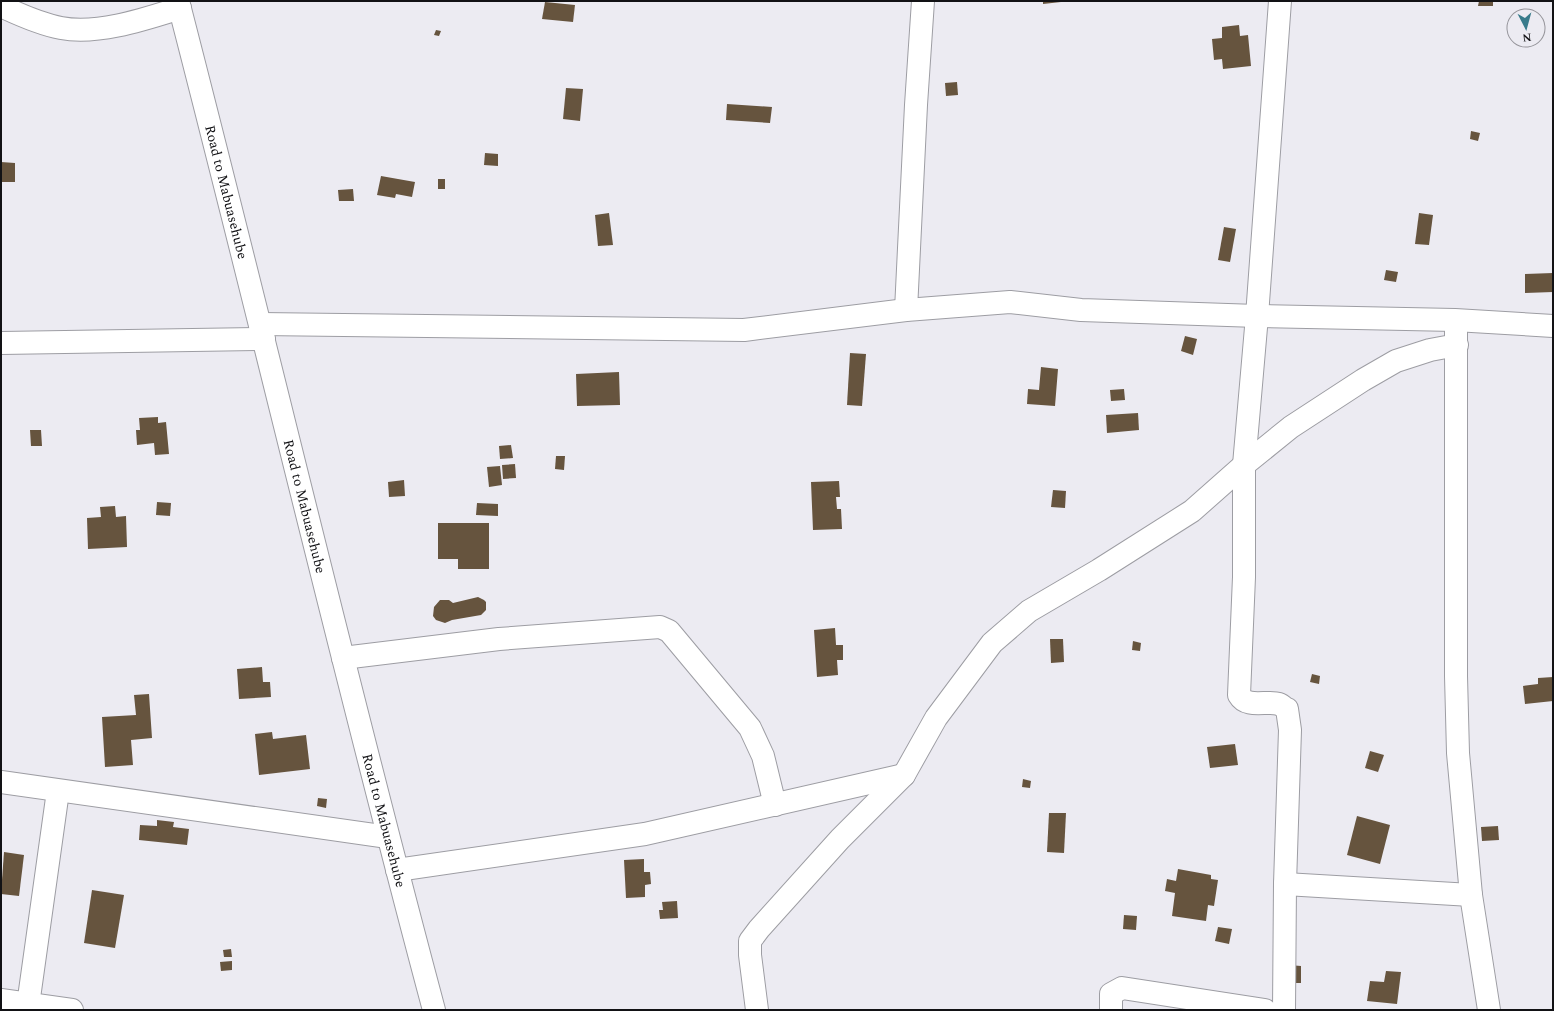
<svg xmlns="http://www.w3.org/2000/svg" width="1554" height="1011" font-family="Spectral,serif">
<rect width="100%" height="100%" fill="#ecebf2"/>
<g fill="#66543e">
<polygon points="1043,1 1061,1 1061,2 1043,4"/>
<polygon points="1479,1 1493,1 1493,6 1478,6"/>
<polygon points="545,2 575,5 573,22 542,19"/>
<polygon points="1239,25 1240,36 1248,35 1251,66 1223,69 1222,59 1214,60 1212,39 1222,38 1222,27"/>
<polygon points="436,30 441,31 439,36 434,35"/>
<polygon points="957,82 958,95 946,96 945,83"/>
<polygon points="566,88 583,89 580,121 563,119"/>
<polygon points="727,104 772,107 770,123 726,120"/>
<polygon points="1471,131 1480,133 1478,141 1470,139"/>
<polygon points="485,153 498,154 498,166 484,165"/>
<polygon points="1,162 15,163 15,182 1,182"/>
<polygon points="381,176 415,182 412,197 396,194 395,198 377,195"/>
<rect x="438" y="179" width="7" height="10"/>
<polygon points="353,189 354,201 339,201 338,190"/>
<polygon points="609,213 613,245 598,246 595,215"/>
<polygon points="1419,213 1433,215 1429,245 1415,244"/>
<polygon points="1224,227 1236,229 1230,262 1218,260"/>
<polygon points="1386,270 1398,272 1396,282 1384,280"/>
<polygon points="1553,273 1553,292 1525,293 1525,274"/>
<polygon points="1185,336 1197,339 1193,355 1181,351"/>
<polygon points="850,353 866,354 862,406 847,405"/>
<polygon points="1041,367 1058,369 1055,406 1027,404 1028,389 1039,390"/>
<polygon points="619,372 620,405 577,406 576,374"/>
<polygon points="1124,389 1125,400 1111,401 1110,390"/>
<polygon points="1138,413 1139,430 1107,433 1106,415"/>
<polygon points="158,417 158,423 166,422 169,454 155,455 154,443 137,445 136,430 140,430 139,418"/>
<polygon points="30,430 41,430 42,446 31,446"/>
<polygon points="511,445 513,458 500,459 499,446"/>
<polygon points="556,456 565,456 564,470 555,469"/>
<polygon points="515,464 516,478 503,479 502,465"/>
<polygon points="500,466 502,485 489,487 487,467"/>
<polygon points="404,480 405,496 389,497 388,482"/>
<polygon points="839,481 840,497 836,497 837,509 841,509 842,529 813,530 811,482"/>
<polygon points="1053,490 1066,491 1065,508 1051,507"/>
<polygon points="157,502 171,503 170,516 156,515"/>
<polygon points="477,503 498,504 498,516 476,515"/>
<polygon points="115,506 116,517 126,516 127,547 88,549 87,518 101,517 100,507"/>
<polygon points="438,523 489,523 489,569 458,569 458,559 438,559"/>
<polygon points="478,597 484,600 486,602 486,610 481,615 452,620 445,623 436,620 433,616 434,607 440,600 449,600 453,603"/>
<polygon points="835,628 836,645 843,645 843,660 837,660 838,675 817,677 814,630"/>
<polygon points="1050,639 1063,639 1064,662 1051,663"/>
<polygon points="1133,641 1141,643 1140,651 1132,650"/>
<polygon points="262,667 263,682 270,682 271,697 239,699 237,669"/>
<polygon points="1312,674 1320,676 1319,684 1310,682"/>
<polygon points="1553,677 1553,701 1525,704 1523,686 1538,684 1538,678"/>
<polygon points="149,694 152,738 131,740 133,765 105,767 102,717 136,715 134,695"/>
<polygon points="272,732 273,739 306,735 310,769 259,775 255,734"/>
<polygon points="1235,744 1238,765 1210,768 1207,747"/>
<polygon points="1370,751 1384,755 1378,772 1365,768"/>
<polygon points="1023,779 1031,781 1030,788 1022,787"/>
<polygon points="318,798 327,799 326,808 317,806"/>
<polygon points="1049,813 1066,813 1064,853 1047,852"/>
<polygon points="1357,816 1390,825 1380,864 1347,855"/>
<polygon points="157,820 174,822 173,827 189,829 187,845 139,840 140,825 157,826"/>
<polygon points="1498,826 1499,840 1482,841 1481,827"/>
<polygon points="4,852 24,855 19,896 1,894"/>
<polygon points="644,859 644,872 650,872 651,884 645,885 645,897 626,898 624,860"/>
<polygon points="1178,869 1211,875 1211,879 1218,880 1214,906 1208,905 1206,921 1172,916 1175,893 1165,891 1167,879 1176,881"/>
<polygon points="92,890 124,895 115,948 84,943"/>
<polygon points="677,901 678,918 660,919 659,910 663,910 662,902"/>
<polygon points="1124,915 1137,916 1136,930 1123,929"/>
<polygon points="1218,927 1232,929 1229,944 1215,941"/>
<polygon points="231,949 232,957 224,957 223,950"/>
<polygon points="232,961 232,970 221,971 220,962"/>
<polygon points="1289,965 1301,966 1301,983 1289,983"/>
<polygon points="1386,971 1401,972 1397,1004 1367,1001 1370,981 1384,982"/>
</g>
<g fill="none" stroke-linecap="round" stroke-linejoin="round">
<defs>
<g id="minor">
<path d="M1280,1L1257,316L1244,465V577L1239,695C1247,709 1267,700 1279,704C1281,704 1284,708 1287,709L1290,730L1285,884L1284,1010"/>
<path d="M1,6C20,15 40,24 61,28C98,35 145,19 180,8"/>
<polyline points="906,310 916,105 923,1"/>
<polyline points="260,324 744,330 906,310 1010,302 1081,310 1257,316 1455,320 1553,326"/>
<polyline points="1456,331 1456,676 1458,753 1471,895 1489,1010"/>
<polyline points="1,343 264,339"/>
<polyline points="343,658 499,639 660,627 669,631 750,728 763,756 775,805"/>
<polyline points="1,782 388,837"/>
<polyline points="397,870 645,834 904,775"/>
<polyline points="1285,884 1471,895"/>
<polyline points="1,1000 72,1010"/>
<polyline points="28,1005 58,791"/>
<polyline points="757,1010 750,955 750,941 759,929 840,839 904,775 936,718 992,643 1029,611 1099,570 1192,511 1244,465 1291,427 1363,380 1396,361 1430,350 1457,345"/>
<polyline points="1111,1010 1111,994 1122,988 1265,1010"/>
</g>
<g id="secondary">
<path id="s1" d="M178,1C265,337 344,675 434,1010"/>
</g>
</defs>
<use href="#minor" stroke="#9d9da3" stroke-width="24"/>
<use href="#secondary" stroke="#9d9da3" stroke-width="24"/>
<use href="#minor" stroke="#fff" stroke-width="22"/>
<use href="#secondary" stroke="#fff" stroke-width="22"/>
</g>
<g text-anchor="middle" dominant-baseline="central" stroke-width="4" stroke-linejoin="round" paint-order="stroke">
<g font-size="14" fill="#121215" stroke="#ecebf2">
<text stroke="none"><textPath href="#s1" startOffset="197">Road to Mabuasehube</textPath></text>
<text stroke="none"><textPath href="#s1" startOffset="521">Road to Mabuasehube</textPath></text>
<text stroke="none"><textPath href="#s1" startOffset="845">Road to Mabuasehube</textPath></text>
</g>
</g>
<rect width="1554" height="1011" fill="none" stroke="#121215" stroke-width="4"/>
<g transform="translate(1526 28) rotate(174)"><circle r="19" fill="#ecebf2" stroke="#95949a"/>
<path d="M0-3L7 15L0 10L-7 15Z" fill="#387b8b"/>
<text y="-6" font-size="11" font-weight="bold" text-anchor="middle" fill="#121215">N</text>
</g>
</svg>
